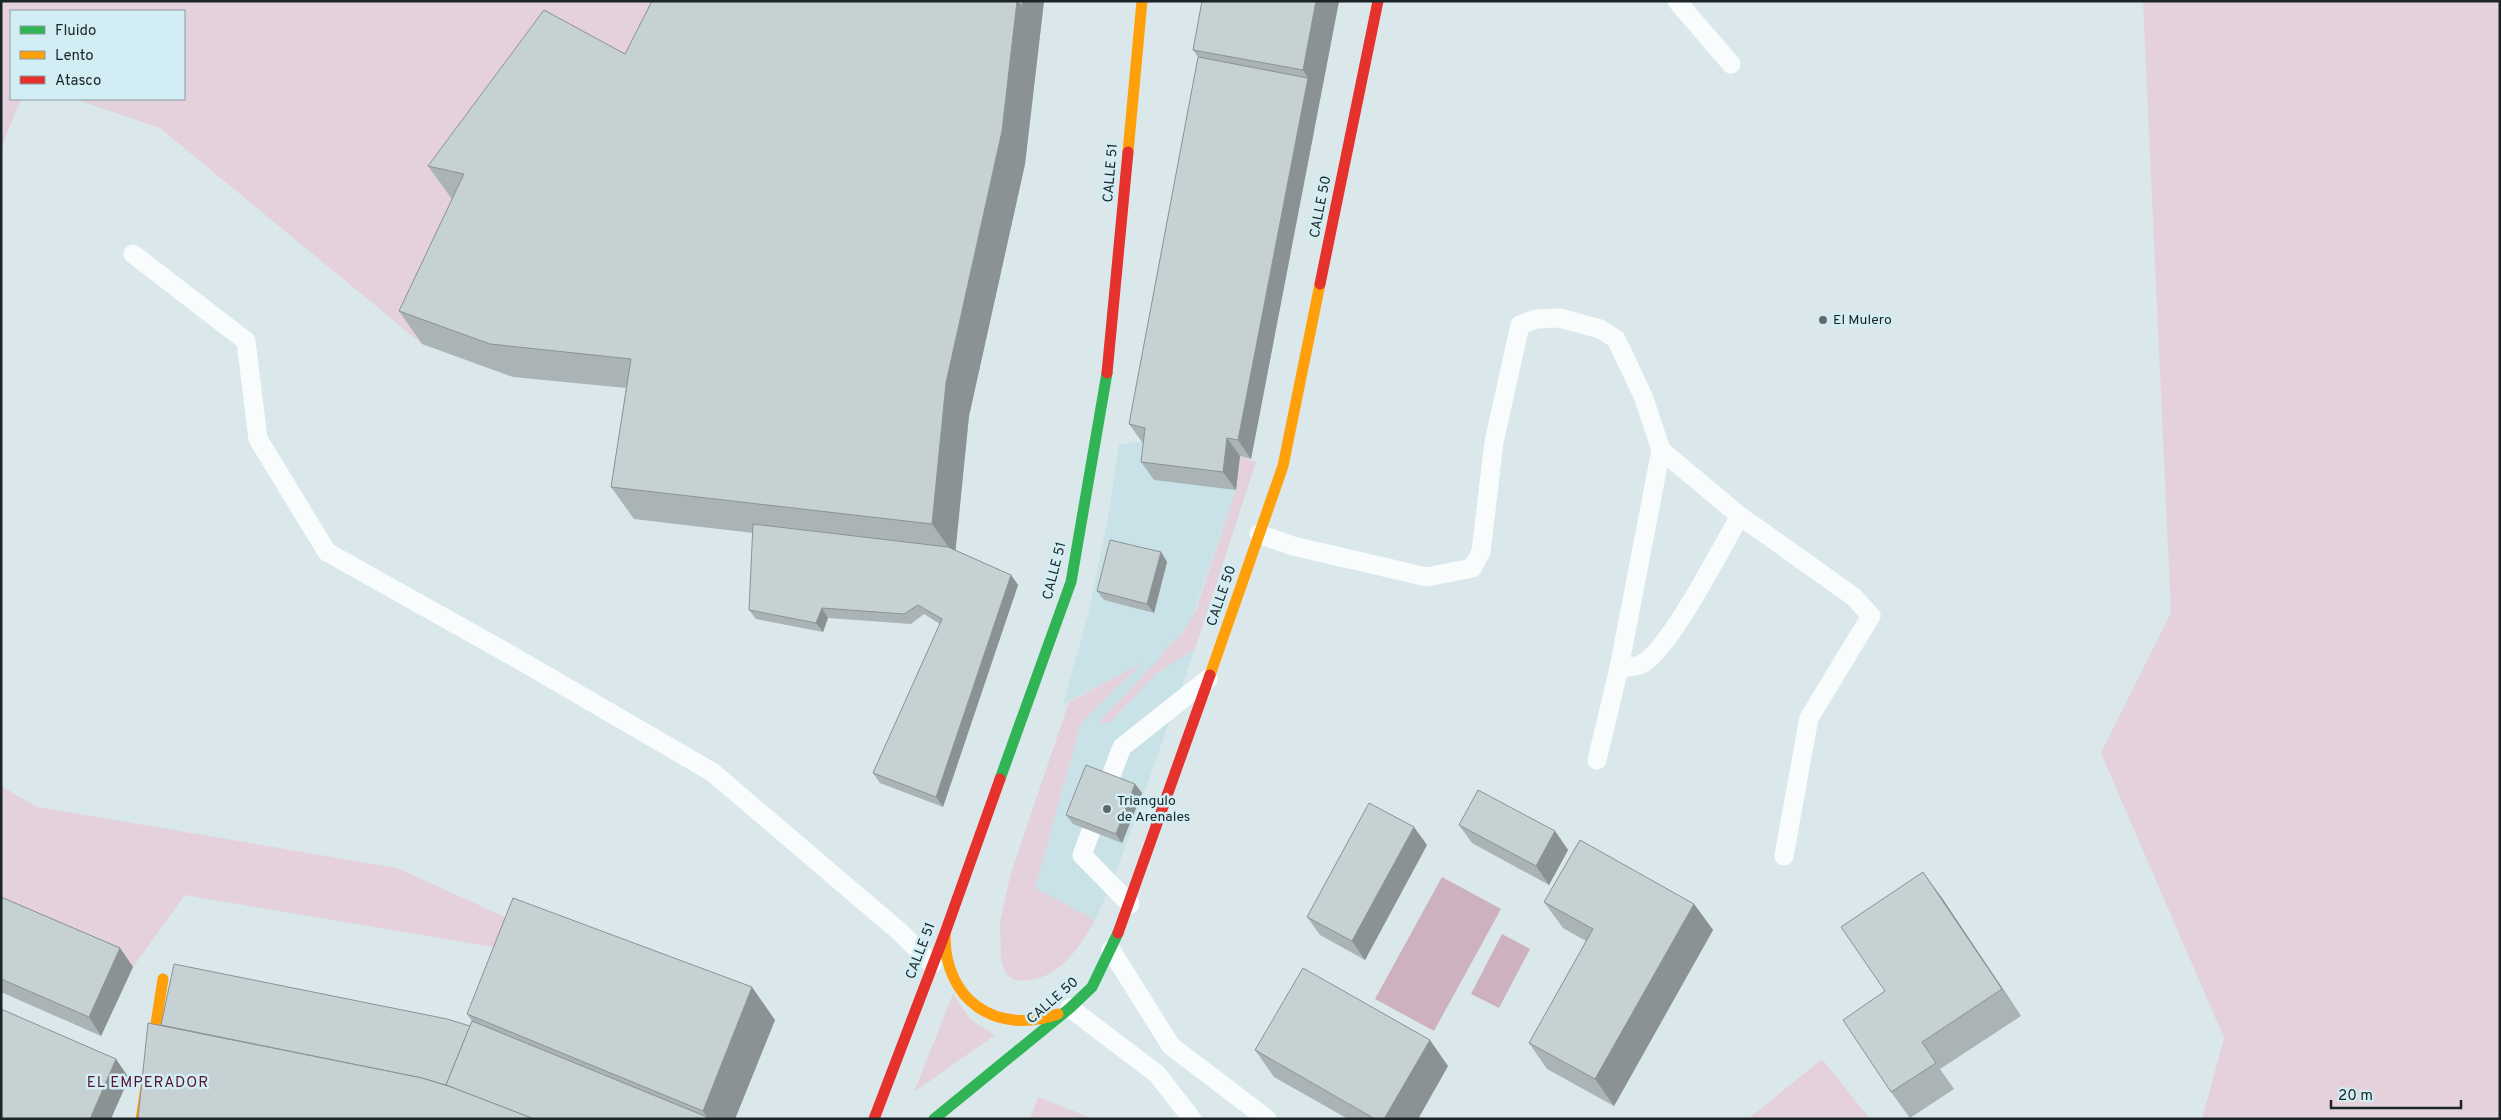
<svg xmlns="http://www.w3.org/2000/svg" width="2501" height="1120" font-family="Overpass,sans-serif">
<rect width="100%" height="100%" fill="#dae8eb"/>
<polygon fill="#c8e2e8" points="1142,442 1158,446 1236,490 1191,621 1175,642 1162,652 1163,655 1110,723 1156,674 1195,649 1114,878 1095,920 1035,888 1081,723 1141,664 1063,704 1088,615 1108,519 1119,444"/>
<g fill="#e4d1db">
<polygon points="1,1 692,1 487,206 422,344 160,128 75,99 184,99 184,11 11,11 11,99 21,99 1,148"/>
<polygon points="2143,1 2500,1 2500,1119 2202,1119 2224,1038 2101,753 2171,613"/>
<polygon points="1240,456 1256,462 1195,649 1156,674 1109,723 1098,723 1163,655 1162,652 1183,633 1196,610 1236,490"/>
<path d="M1142,663L1081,723L1035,888L1095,920C1077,952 1055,985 1014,980L1006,974L1001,961L1000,921L1011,873L1069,702Z"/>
<polygon points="1,786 37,807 397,868 536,931 527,953 185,895 133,967 1,909"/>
<polygon points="953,994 970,1019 995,1035 914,1092"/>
<polygon points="1822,1059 1870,1119 1748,1119"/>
<polygon points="1038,1097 1094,1119 1030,1119"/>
</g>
<g fill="#ceb1be">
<polygon points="1442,877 1501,909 1434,1031 1375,999"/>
<polygon points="1502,934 1530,949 1499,1008 1471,994"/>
</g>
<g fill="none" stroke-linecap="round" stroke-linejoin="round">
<g stroke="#f9fcfc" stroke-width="19">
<polyline points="1677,1 1731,64"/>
<polyline points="133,254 246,341 258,439 327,552 516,658 712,772 900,932 932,964"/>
<polyline points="1259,534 1293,546 1427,577 1472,568 1481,552 1494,442 1520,325 1536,319 1560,318 1600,329 1616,339 1643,396 1661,450 1740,516 1854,597 1871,616 1809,718 1784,856"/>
<path d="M1619,668C1625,667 1636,667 1642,664C1671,648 1721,548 1740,516"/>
<polyline points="1597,760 1619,668 1661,450"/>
<polyline points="1109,781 1122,747 1208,679"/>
<polyline points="1091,831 1082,855 1130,904"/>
<polyline points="1111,950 1171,1046 1267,1119"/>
<polyline points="1070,1008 1157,1074 1192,1119"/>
</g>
<g stroke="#30b455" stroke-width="11">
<polyline points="1000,779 1071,582 1107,373"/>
<polyline points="934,1119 1070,1008 1092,987 1118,933"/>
</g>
<g stroke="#ff9f0a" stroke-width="11">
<polyline points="1128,152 1142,1"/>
<polyline points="1210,675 1283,466 1320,284"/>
<path d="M945,934C944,1000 996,1036 1058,1014"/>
<polyline points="141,1119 163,979"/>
</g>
<g stroke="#e5322d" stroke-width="11">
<polyline points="1320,284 1378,1"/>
<polyline points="1107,373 1128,152"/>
<polyline points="1118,933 1210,675"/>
<polyline points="874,1119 945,933 1000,779"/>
</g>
</g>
<g fill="#aab4b6">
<polygon points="652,1 1044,1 1025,164 969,416 955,550 1011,575 1018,585 943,807 880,783 873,773 940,624 924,614 911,624 828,618 823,632 756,619 749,610 753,533 634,519 611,487 626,388 513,377 422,344 399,311 452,199 428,166 625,54"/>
<polygon points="1339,1 1251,459 1240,456 1236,490 1154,480 1141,462 1143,443 1142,442 1129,424 1198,57 1193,50"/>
<polygon points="1161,552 1167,562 1154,613 1104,600 1097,591"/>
<polygon points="1135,784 1142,793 1122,843 1073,824 1066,815"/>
<polygon points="1459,825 1555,831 1568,850 1549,885 1472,843"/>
<polygon points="1427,845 1365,960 1320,935 1307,917"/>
<polygon points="1,897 120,948 133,967 101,1036 1,992"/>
<polygon points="1942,898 2021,1016 1940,1069 1954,1089 1910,1118 1891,1092 1885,991"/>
<polygon points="1544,902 1694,904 1713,930 1614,1106 1547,1069 1529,1043 1586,941 1563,928"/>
<polygon points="467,1014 775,1020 735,1119 138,1119 161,1025 470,1026 472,1021"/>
<polygon points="1255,1050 1448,1066 1418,1119 1348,1119 1274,1077"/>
</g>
<g fill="#8b9294">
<polygon points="1017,1 1044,1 1025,164 969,416 955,556 932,524 946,383"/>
<polygon points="1316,1 1339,1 1251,459 1238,440 1308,78 1303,70"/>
<polygon points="1227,438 1240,456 1236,490 1223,472"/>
<polygon points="1161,552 1167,562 1154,613 1147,604"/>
<polygon points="1011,575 1018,585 943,807 936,797"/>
<polygon points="822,608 828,618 823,632 816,623"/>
<polygon points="1135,784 1142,793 1122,843 1116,834"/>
<polygon points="1414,827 1427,845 1365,960 1352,941"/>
<polygon points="1555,831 1568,850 1549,885 1536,866"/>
<polygon points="1923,872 1942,898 2021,1016 2002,989"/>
<polygon points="1694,904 1713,930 1614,1106 1595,1079"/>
<polygon points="120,948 133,967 101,1036 89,1017"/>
<polygon points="752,987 775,1020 735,1119 707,1119 707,1117 703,1111"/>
<polygon points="1430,1040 1448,1066 1418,1119 1384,1119"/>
<polygon points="116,1059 129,1078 111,1119 90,1119"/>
</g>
<g fill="#c6d1d4" stroke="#8b9294">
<polygon points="652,1 1017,1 1002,131 946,383 932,524 611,487 631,359 490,344 399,311 464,174 428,166 544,10 625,54"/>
<polygon points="1018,1 1022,1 1022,7"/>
<polygon points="1202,1 1316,1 1303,70 1193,50"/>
<polygon points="1198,57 1308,78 1238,440 1227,438 1223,472 1141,462 1145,428 1129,424"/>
<polygon points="753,524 948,547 1011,575 936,797 873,773 942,619 918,605 904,614 822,608 816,623 749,610"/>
<polygon points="1110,540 1161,552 1147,604 1097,591"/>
<polygon points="1086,765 1135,784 1116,834 1066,815"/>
<polygon points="1478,790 1555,831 1536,866 1459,825"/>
<polygon points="1369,803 1414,827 1352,941 1307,917"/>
<polygon points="1580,840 1694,904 1595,1079 1529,1043 1593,929 1544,902"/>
<polygon points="1923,872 2002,989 1922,1042 1936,1063 1891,1092 1843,1020 1885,991 1841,927"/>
<polygon points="1,897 120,948 89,1017 1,979"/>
<polygon points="513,898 752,987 703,1111 467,1014"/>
<polygon points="174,964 447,1019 470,1026 446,1085 422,1078 161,1025"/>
<polygon points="1303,968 1430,1040 1384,1119 1375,1119 1255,1050"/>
<polygon points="1,1009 116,1059 90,1119 1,1119"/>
<polygon points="472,1021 707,1117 707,1119 534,1119 446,1085"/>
<polygon points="148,1023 422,1078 451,1087 534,1119 138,1119"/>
</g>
<g fill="#5e696c" stroke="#d2edf3" stroke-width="2">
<circle cx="1823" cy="320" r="5"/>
<circle cx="1107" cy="809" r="5"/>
</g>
<g text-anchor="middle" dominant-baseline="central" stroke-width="5" stroke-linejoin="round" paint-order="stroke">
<g font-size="14" fill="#1b2528" stroke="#d2edf3">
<text transform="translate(1111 173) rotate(-85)">CALLE 51</text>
<text transform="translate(1321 207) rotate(-79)">CALLE 50</text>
<text transform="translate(1055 571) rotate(-76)">CALLE 51</text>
<text transform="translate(1222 596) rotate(-71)">CALLE 50</text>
<text transform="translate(921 951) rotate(-69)">CALLE 51</text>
<text transform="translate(1053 1001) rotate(-41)">CALLE 50</text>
</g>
<g font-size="14" fill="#1b2528" stroke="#d2edf3" text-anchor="start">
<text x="1833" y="320">El Mulero</text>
<text x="1117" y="801">Triangulo<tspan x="1117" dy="16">de Arenales</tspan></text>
</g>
<g font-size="15" letter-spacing="1" fill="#561534" stroke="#d2edf3">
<text x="148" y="1083">EL EMPERADOR</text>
</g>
</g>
<rect width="2501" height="1120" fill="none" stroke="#1b2528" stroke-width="5"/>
<rect x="10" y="10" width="175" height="90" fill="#d2edf3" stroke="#899da2"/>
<rect x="20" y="26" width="25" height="8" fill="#30b455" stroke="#899da2"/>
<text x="55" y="35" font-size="15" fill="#1b2528">Fluido</text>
<rect x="20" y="51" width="25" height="8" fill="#ff9f0a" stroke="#899da2"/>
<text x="55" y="60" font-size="15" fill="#1b2528">Lento</text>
<rect x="20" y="76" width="25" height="8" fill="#e5322d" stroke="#899da2"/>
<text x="55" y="85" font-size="15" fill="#1b2528">Atasco</text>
<path d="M2331 1100v8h130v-8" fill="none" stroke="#1b2528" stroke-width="2.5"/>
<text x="2338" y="1100" font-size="15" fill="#1b2528" stroke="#d2edf3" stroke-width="4" paint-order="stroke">20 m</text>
</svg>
